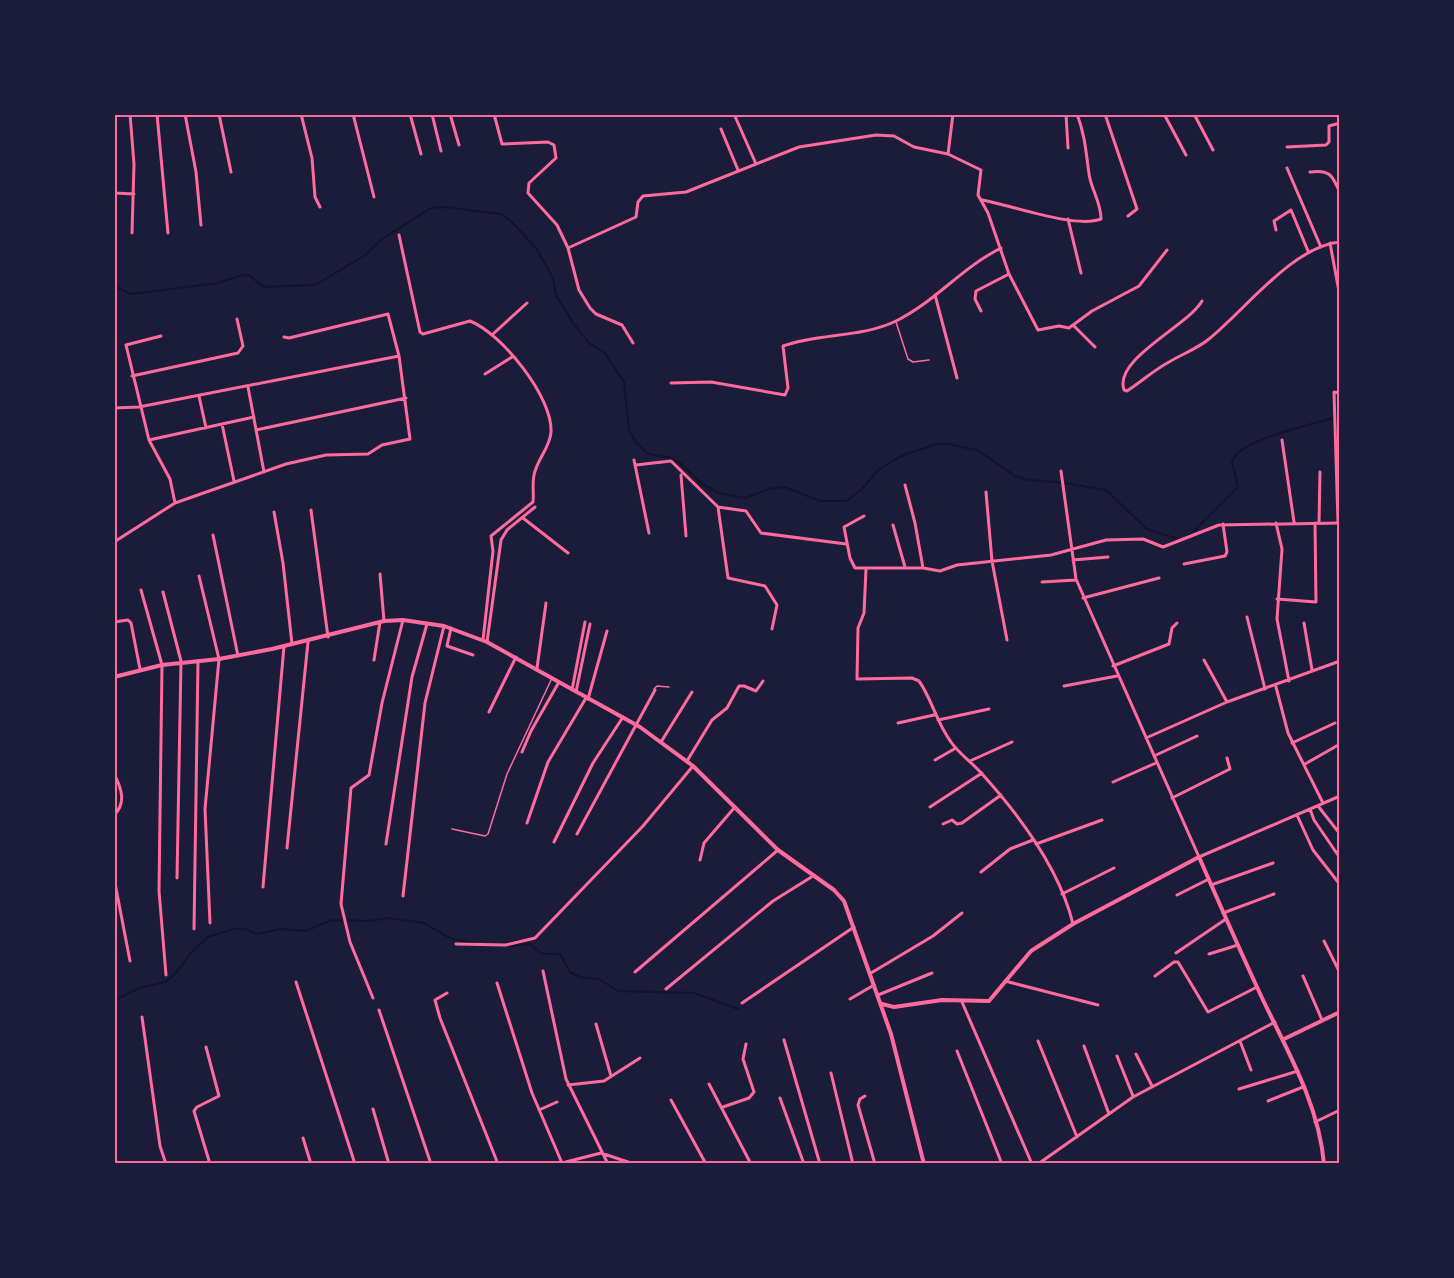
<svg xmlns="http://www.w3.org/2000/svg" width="1454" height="1278" font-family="Karla,sans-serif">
<rect width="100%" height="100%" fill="#1b1b3a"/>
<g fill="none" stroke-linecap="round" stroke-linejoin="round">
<path stroke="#12122b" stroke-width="2" d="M 114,286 L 131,294 L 218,283 L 242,275 L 250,276 L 264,287 L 315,285 L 364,256 L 382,239 L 431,208 L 445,207 L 500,214 L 510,220 L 536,248 L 553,278 L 556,295 L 573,323 L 589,343 L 605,353 L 624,382 L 629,430 L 635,441 L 648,454 L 668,457 L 679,462 L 702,484 L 719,493 L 745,498 L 769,489 L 785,487 L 820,501 L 846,501 L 861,490 L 878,470 L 901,456 L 937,444 L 948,444 L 977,450 L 1015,476 L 1027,480 L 1058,482 L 1106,490 L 1147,529 L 1181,540
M 1189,536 L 1238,487 L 1232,462 C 1238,439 1309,426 1332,418 L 1340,419
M 508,946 L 530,944 L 542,954 L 560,954 L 570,972 L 580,977 L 599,979 L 618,991 L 694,993 L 738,1009
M 114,1000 L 140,988 L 165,982 L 175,974 L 190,954 L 208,937 L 234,929 L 246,929 L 256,934 L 281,929 L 305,931 L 332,920 L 370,921 L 388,918 L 424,923 L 450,938 L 472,943"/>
<path stroke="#ff6b9d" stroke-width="1.5" d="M 896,322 L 908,359 L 913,362 L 929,360
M 654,689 L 657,686 L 669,687
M 452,829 L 485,836 L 488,834 L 507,774 L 552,678"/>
<path stroke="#ff6b9d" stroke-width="3" d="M 130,114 L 134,164 L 132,233
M 157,114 L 168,233
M 185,114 L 196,172 L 201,225
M 219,114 L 231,172
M 301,114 L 312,158 L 315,197 L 320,207
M 353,114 L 374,197
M 410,114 L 421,154
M 432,114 L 441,151
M 450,114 L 459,145
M 494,114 L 502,144 L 548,142 L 554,145 L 556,158 L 529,183 L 528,193 L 557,225 L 568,248 L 579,290 L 590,308 L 596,314 L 622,325 L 633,343
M 734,114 L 756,164
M 1052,114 L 1062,114
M 1066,114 L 1068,148
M 1105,114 L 1137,209 L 1128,216
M 1164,114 L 1186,155
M 1194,114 L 1213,150
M 721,129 L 738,170
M 1287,147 L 1326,145 L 1329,142 L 1329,126 L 1340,123
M 948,154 L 953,114
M 1287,168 L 1320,245
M 1310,172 C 1330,169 1333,176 1340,193
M 114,193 L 134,194
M 982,200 C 1011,205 1075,229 1101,219 C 1101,202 1091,189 1089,174 C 1086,152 1085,135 1077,114
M 1068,219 L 1081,273
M 1276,230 L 1274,221 L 1291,210 L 1308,251
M 399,235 L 420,332 L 423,334 L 470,321 C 501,333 553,397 551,432 C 550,448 537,459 534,475 C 532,484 534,493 533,502 L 491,536 L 493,551 L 483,640
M 1330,243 L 1340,297
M 568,248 L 636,217 L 638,202 L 643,196 L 686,192 L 799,147 L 876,135 L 894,136 L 914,147 L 948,154 L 981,170 L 978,195 L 988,213 L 1009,274 L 1038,330 L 1059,326 L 1069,328 L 1092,311 L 1139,286 L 1167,250
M 935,295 L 957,378
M 1202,301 C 1188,326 1113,359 1124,390 L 1127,391 C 1141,382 1154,370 1169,362 C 1182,354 1197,349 1209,339 C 1245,310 1293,246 1340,242
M 981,311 L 975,299 L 976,291 L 1009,274
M 1074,326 L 1095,347
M 493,334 L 527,303
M 485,374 L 512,357
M 132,376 L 238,353 L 243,346 L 237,319
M 671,383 L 711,382 L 785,395 L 788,388 L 783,346 C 819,333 861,338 896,321 C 935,302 961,268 1001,248
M 248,387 L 264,472
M 199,396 L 206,428
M 114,408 L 139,407 L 399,356
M 222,424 L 234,481
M 256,430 L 406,398
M 149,440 L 254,417
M 1282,440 L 1294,522
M 634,460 L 649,533
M 636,465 L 671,461 L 718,507 L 746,511 L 761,533 L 846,544
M 1061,471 L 1076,579 L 1199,857 L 1340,796
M 681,475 L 686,536
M 905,485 L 915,523 L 923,568
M 986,492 L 992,561 L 1007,640
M 175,503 L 286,464 L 326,455 L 368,454 L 382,445 L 410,439 L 399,356 L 388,314 L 289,338 L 284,337
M 718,507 L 728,578 L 765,586 L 777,605 L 772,629
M 311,510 L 328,637
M 274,512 L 283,563 L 292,644
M 864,516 L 844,527 L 850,558 L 855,568 L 923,568 L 940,571 L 957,565 L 1051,555 L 1106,540 L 1143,539 L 1163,547 L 1219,525 L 1340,523
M 523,518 L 568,553
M 1276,523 L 1282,549 L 1277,619 L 1289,681
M 1319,523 L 1320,472
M 1338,523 L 1334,392 L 1340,393
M 893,525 L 905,567
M 213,535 L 238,656
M 114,542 L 175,503 L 170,479 L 149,440 L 126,345 L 161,336
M 1073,560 L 1108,557
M 1184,564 L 1225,556 L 1227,552 L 1223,524
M 866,569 L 864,613 L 858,628 L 857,679 L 912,678 L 919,681 C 932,699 936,722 951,742 C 959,754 973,763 983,775 C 1019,815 1060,870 1073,924
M 380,574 L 384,621
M 199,576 L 219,659 L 205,809 L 210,923
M 1042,582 L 1076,580
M 141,590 L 162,665 L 159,891 L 166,975
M 163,592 L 181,661 L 177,878
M 1083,598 L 1159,578
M 1277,599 L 1316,602 L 1315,523
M 1247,617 L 1265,689
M 114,622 L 128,620 L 131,623 L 140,669
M 1304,623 L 1312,670
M 451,628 L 447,646 L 473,655
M 487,642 L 501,540 L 507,530 L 535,507
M 374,660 L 380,622
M 1204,660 L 1227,702
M 1113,666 L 1169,644 L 1172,628 L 1177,623
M 537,668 L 546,603
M 1064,686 L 1117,676
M 1276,687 L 1288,733 L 1323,803
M 572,690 L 585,622
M 576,692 L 590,624
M 588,699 L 607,631
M 489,712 L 516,657
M 938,720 L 989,709
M 898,723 L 934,715
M 1146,738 L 1227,702 L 1340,661
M 661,742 L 692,692
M 1292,743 L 1335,723
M 522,752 L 531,731 L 559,682
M 1154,756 L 1197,736
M 935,760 L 956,748
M 687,761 L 712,720 L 727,708 L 739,686 L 744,686 L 756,691 L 763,681
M 970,761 L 1012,742
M 114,763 L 114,766
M 1305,764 L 1340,744
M 114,774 C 121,787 127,803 114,815
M 1113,782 L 1156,763
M 1172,798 L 1230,769 L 1227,758
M 1318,806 L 1340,834
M 930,807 L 982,773
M 1310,809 L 1314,820 L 1340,858
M 1297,815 L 1313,850 L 1338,882
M 527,823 L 548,762 L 586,698
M 943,824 L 952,820 L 957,824 L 962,823 L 1001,795
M 577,834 L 655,690
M 554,842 L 593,763 L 623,717
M 386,844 L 412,677 L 427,624
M 1036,844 L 1102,820
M 287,848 L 308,642
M 700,860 L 704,843 L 735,807
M 981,872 L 1010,849 L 1033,840
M 114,878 L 130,961
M 1211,885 L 1273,863
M 263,887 L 284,646
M 1062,894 L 1114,868
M 1177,895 L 1209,879
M 403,896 L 425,703 L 444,626
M 1223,913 L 1274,894
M 194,929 L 198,661
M 1324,941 L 1340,973
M 456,944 L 506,945 L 535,938 L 643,826 L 693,766
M 1176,953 L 1226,919
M 1209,954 L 1238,945
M 543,971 L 566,1079 L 608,1164
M 635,972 L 778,850
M 871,973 L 933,936 L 962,913
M 1155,976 L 1174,962 L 1178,962 L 1208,1012 L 1257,987
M 1303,976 L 1322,1020
M 1005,981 L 1098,1005
M 296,982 L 355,1164
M 497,983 L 532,1093 L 562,1163
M 666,989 L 773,901 L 813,876
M 447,993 L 435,1000 L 440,1018 L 498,1164
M 878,995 L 932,973
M 373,998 L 350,942 L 341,904 L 351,788 L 369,775 L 382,703 L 403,620
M 850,999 L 874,985
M 962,1002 L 1032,1164
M 742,1003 L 854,927
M 379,1010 L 431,1164
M 142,1017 L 160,1146 L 166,1164
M 596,1024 L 611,1076
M 784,1040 L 820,1164
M 1038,1041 L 1077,1137
M 1240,1041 L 1251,1070
M 1084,1046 L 1109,1114
M 206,1047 L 219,1096 L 197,1107 L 194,1111 L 210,1164
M 957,1051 L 1002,1164
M 1136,1054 L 1152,1086
M 1117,1056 L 1133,1096
M 831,1073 L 853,1164
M 709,1084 L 751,1164
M 568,1085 L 604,1081 L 640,1058
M 1239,1089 L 1298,1071
M 865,1096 L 860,1099 L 858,1105 L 875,1164
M 780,1098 L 804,1164
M 671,1100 L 706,1164
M 1268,1101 L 1303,1087
M 723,1107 L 749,1098 L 754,1092 L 743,1059 L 746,1044
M 373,1109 L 389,1164
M 539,1110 L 557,1102
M 1315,1122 L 1340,1110
M 303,1138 L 311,1164
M 114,1156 L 117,1164
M 558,1164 L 601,1153 L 634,1164
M 1038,1164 L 1133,1097 L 1275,1022"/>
<path stroke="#ff6b9d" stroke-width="4" d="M 114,677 L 162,665 L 219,659 L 272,649 L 384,621 L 403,620 L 444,626 L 487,642 L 640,727 L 693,766 L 778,850 L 834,890 L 844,901 L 891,1034 L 924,1164
M 882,1004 L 894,1007 L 942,1000 L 989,1001 L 1031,951 L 1073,924 L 1199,857 C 1220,905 1241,953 1263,1000 C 1288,1052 1319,1105 1324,1164
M 1284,1039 L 1340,1012"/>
</g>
<rect width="1454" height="1278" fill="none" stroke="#1b1b3a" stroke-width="231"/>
<rect x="116" y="116" width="1222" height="1046" fill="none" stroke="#ff6b9d" stroke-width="2"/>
</svg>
